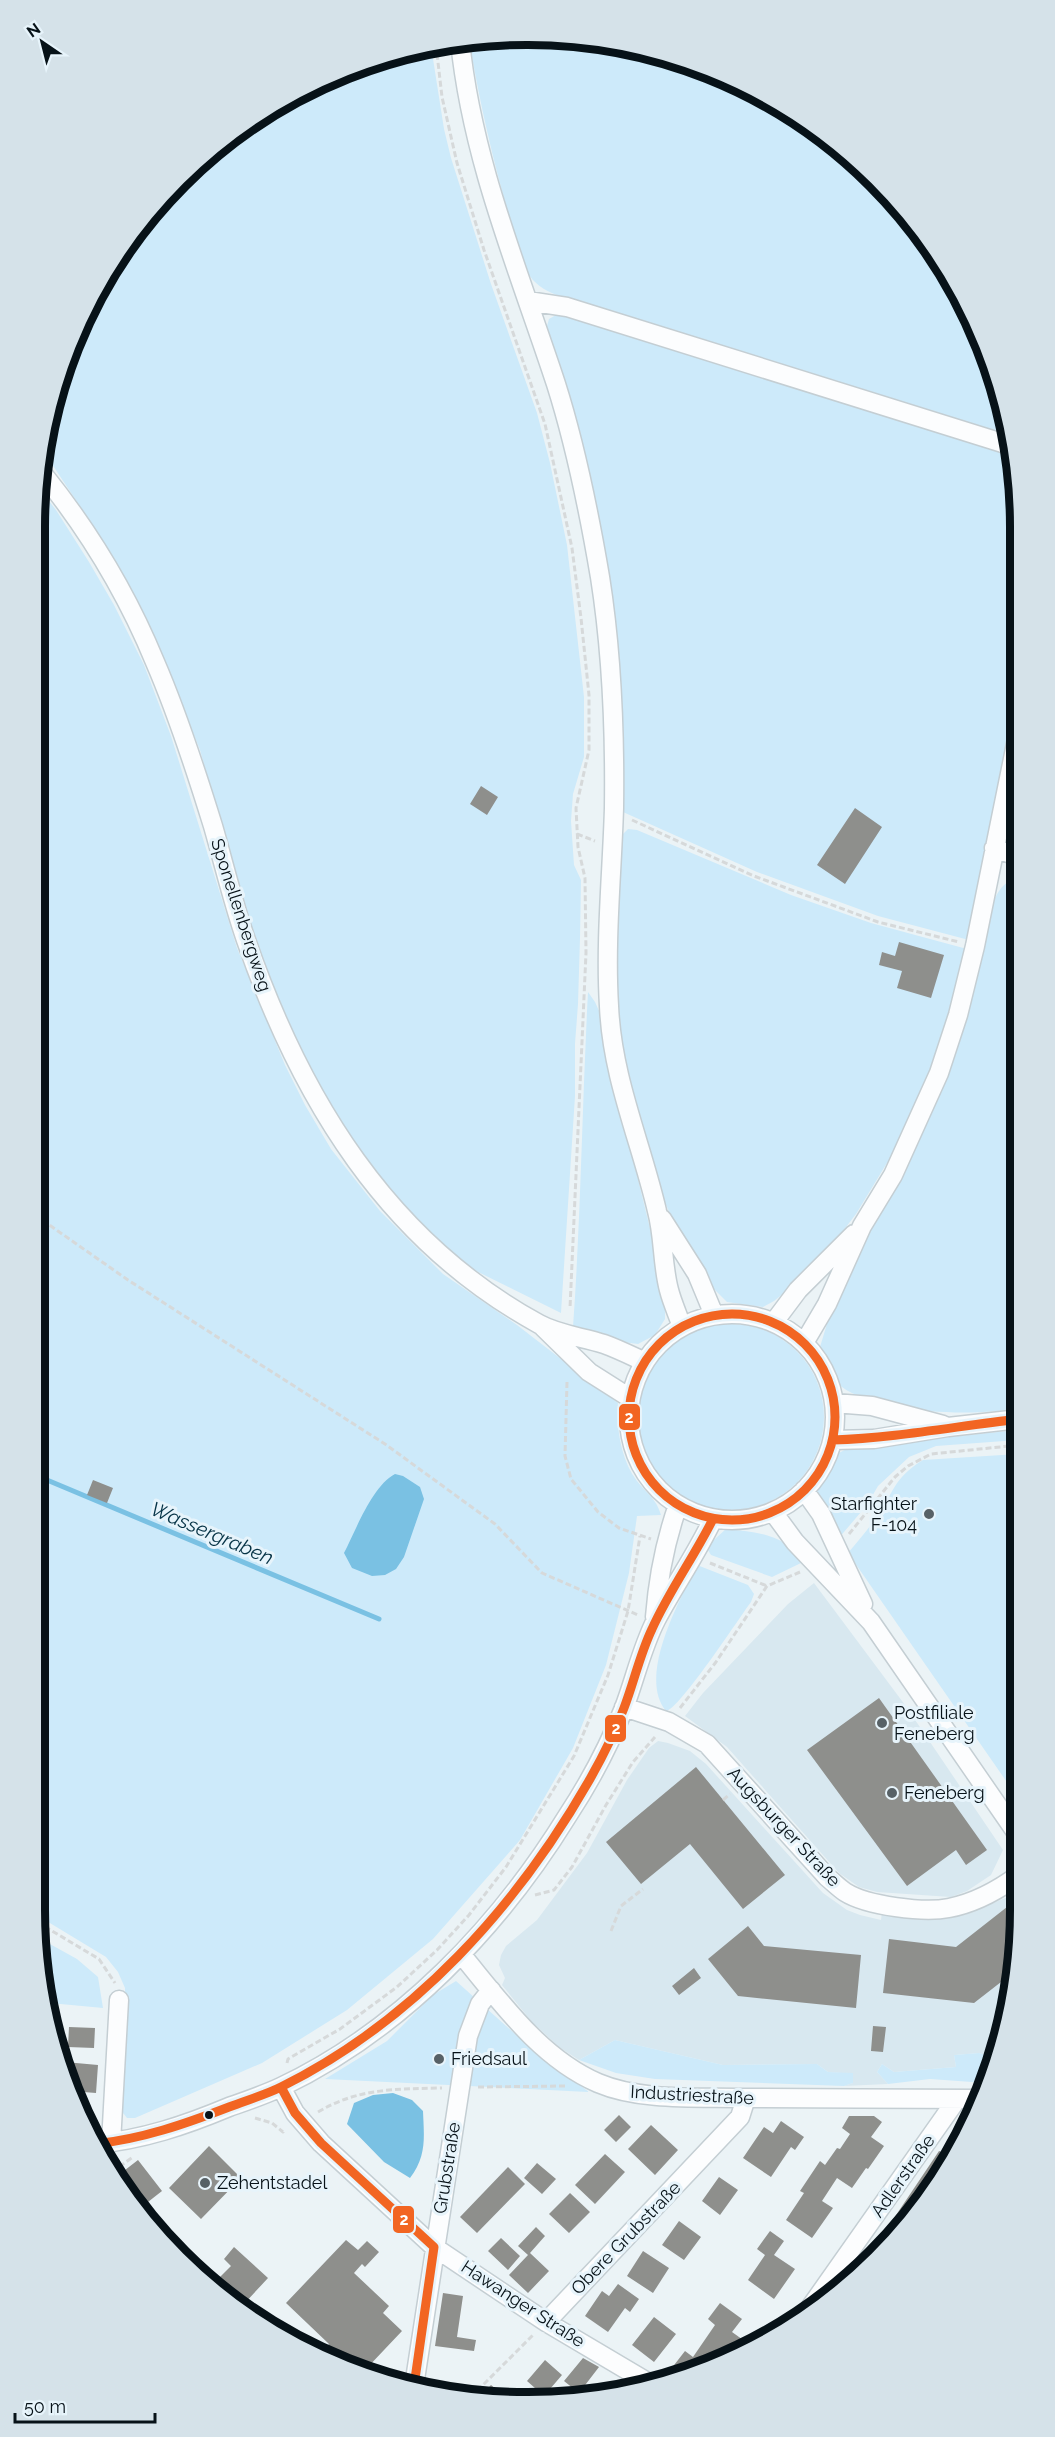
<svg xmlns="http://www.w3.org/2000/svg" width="1055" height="2437" font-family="Raleway,sans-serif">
<rect width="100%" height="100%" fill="#ebf3f6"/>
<path fill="#d8e8f0" d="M 814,1583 L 905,1705 L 1003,1850 L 991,1875 L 967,1891 L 951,1897 L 877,1892 L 859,1887 L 839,1873 L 727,1747 L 685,1716 L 703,1693 L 788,1604 Z
M 658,1741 L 668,1743 L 690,1751 L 706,1764 L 823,1893 L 847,1910 L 860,1915 L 881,1920 L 882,1912 L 964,1915 L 1020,1892 L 1020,1910 L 996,2058 L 979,2053 L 954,2055 L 956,2067 L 894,2072 L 882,2064 L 877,2072 L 888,2084 L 844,2086 L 853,2083 L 853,2074 L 828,2072 L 817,2064 L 723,2065 L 615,2040 L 579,2060 L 559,2047 L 532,2022 L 502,1985 L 505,1978 L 499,1965 L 501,1955 L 506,1946 L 537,1920 L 587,1853 L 627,1780 L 649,1748 Z"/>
<path fill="#cdeafa" d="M 496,36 L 592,39 L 686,61 L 802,118 L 918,227 L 983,339 L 1009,437 L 572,300 C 559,296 545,292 535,282 C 523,271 519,247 514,232 C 495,170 481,109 470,45 L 470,40 Z
M 431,46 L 444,129 L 451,158 L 491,284 L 537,413 L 550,463 L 567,545 L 584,697 L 584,757 L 573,794 L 571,821 L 574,865 L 581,880 L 580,938 L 578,1004 L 575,1044 L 575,1096 L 561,1313 L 470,1268 L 426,1228 L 387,1188 L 349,1135 L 321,1089 L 296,1038 L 252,936 L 200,750 L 147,619 L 114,558 L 46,455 L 61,369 L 101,281 L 157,202 L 228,136 L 310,85 L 400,51 Z
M 556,315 L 566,316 L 832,396 L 1014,455 L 1016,463 L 1017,708 L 990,822 L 969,940 L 878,916 L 757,872 L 623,812 L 623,736 L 616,641 L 593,493 L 580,431 L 547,326 L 549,319 Z
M 41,491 L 56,510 L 89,562 L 114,605 L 144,665 L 171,736 L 237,948 L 285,1065 L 305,1105 L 331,1149 L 380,1211 L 443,1274 L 517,1325 L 618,1403 C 616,1428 621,1460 637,1481 C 647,1494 656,1498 661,1515 L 637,1516 L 629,1573 L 606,1665 L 573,1748 L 520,1840 L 433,1939 L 347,2010 L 262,2063 L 135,2118 L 127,2118 L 123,2113 L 121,2103 L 125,2016 L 125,1988 L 118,1972 L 106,1957 L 35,1914 L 35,527 Z
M 628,829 L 637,830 L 791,895 L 871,923 L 967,949 L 938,1052 L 896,1148 L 856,1214 L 833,1244 L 789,1289 L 774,1301 L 763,1307 L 727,1302 L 704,1279 L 685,1246 L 655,1181 L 623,1071 L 617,1022 L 614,961 L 620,841 L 622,835 Z
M 1017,879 L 1019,1407 C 978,1418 876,1413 842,1387 C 840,1386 824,1354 820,1347 L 830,1314 L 983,942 C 988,922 992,882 1017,879 Z
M 588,992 L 595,1002 L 605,1024 L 626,1130 L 665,1290 L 665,1319 L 655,1335 L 638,1344 L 615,1341 L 573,1327 C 581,1216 582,1104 588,992 Z
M638 1417a93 93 0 1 1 186 0a93 93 0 1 1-186 0Z
M 1019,1430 L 1019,1440 L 936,1446 L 909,1457 L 878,1486 L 867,1505 L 838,1539 L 814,1489 L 839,1453 L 850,1447 Z
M 1019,1454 L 1020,1801 L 848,1553 C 857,1542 867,1531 875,1519 C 894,1493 893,1478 923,1460 Z
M 726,1529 C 754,1532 788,1533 801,1563 L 772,1577 L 711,1555 L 706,1547 Z
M 697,1565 L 748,1585 L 754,1594 L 751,1602 C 739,1618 679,1710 666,1711 C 637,1676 680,1600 697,1565 Z
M 39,1938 L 77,1959 L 98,1977 L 103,2008 L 50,2003 Z
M 456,1981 L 533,2050 L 589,2092 L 325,2079 L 387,2041 L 433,1995 Z
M 615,2040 L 723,2065 L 817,2064 L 828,2072 L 853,2073 L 853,2083 L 844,2086 L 655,2079 L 616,2073 L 579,2060 Z
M 979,2053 L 996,2058 L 994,2068 L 986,2083 L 930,2079 L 888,2084 L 877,2072 L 882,2064 L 894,2072 L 956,2067 L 954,2055 Z"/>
<path fill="#7ac1e3" d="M 395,1474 L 403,1476 L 420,1487 L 424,1499 L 404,1557 L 396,1569 L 385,1575 L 372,1576 L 352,1568 L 344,1553 C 356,1530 372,1486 395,1474 Z
M 393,2093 L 412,2100 L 423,2111 C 424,2137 427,2156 410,2178 L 384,2162 L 347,2124 L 354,2103 L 373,2095 Z"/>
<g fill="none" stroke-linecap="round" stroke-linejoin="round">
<path stroke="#7ac1e3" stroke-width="5" d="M 35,1475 L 379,1619"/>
</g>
<path fill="#8e8f8c" d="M 481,786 L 498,797 L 487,815 L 470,804 Z
M 855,808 L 882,827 L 845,884 L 817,865 Z
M 899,942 L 944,955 L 931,998 L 897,988 L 902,971 L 879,965 L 882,952 L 895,956 Z
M 93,1480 L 113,1488 L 107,1503 L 87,1495 Z
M 879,1698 L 987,1850 L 966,1865 L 956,1850 L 907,1886 L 807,1750 Z
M 696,1767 L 785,1875 L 743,1909 L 690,1844 L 641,1884 L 606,1842 Z
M 1007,1907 L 1019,1921 L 1010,1975 L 974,2003 L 883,1993 L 889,1939 L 956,1947 Z
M 748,1926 L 764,1946 L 861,1955 L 856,2008 L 738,1996 L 708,1959 Z
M 694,1968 L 701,1978 L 679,1995 L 672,1986 Z
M 873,2026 L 886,2027 L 883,2052 L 871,2051 Z
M 69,2027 L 95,2028 L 94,2048 L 68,2047 Z
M 65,2062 L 98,2065 L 96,2093 L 71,2091 L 64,2076 Z
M 619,2115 L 631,2127 L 616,2142 L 604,2130 Z
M 849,2116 L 874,2116 L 882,2122 L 871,2137 L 884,2146 L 868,2169 L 866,2168 L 852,2188 L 837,2178 L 822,2201 L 833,2208 L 812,2238 L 786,2220 L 804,2193 L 800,2191 L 820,2161 L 825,2165 L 837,2148 L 840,2149 L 850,2134 L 842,2128 Z
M 781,2121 L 804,2137 L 795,2150 L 791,2147 L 771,2177 L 743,2158 L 764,2127 L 773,2133 Z
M 651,2125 L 678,2150 L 655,2175 L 628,2149 Z
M 949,2141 L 954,2144 L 918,2210 L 899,2230 L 890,2224 L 939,2151 L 942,2152 Z
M 209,2146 L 241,2178 L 201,2219 L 169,2188 Z
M 605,2154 L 625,2172 L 595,2204 L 575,2185 Z
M 138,2160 L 162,2191 L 139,2209 L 116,2177 Z
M 537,2163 L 556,2179 L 542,2194 L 524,2178 Z
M 508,2167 L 525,2184 L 477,2233 L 460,2217 Z
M 719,2177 L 738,2190 L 720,2215 L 702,2201 Z
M 570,2193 L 590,2212 L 569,2233 L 549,2214 Z
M 679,2221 L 701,2237 L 684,2260 L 662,2245 Z
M 536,2227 L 545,2236 L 530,2253 L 549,2271 L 528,2293 L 509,2275 L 528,2255 L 518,2246 Z
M 770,2231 L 784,2241 L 774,2255 L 795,2269 L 774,2299 L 748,2280 L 765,2255 L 757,2249 Z
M 501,2238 L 520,2256 L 508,2270 L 488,2251 Z
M 346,2240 L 358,2250 L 367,2241 L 379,2252 L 365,2267 L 362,2264 L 354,2273 L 389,2306 L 383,2313 L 402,2331 L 366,2369 L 322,2352 L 329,2344 L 286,2303 Z
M 234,2247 L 268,2278 L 243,2305 L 215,2282 L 231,2266 L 224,2259 Z
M 643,2251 L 669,2268 L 653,2293 L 627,2276 Z
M 618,2284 L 639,2299 L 630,2312 L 625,2308 L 608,2332 L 585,2316 L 602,2291 L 609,2296 Z
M 443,2293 L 463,2296 L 457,2337 L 476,2340 L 474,2351 L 435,2346 Z
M 720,2303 L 742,2319 L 732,2332 L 746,2342 L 741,2349 L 677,2373 L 671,2369 L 685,2351 L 693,2357 L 715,2325 L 708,2319 Z
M 654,2317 L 676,2334 L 654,2362 L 632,2345 Z
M 583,2358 L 599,2367 L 579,2393 L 564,2381 Z
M 545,2360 L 562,2375 L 544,2396 L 527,2381 Z
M 491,2385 L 505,2396 L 503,2398 L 505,2400 L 478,2398 Z"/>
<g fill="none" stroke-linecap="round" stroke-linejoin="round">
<defs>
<path id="minor" d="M 460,41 C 472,161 519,271 556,384 C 576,447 589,512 600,577 C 612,653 615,731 614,808 C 612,874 605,940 609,1006 C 612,1078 641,1142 657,1211 C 664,1237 662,1264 669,1290 C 672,1302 678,1315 682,1327
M 528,301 L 567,307 L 1012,446
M 43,474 C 89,531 127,594 155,662 C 178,715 196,771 213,826 C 224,864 233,903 246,940 C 301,1099 387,1241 539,1324 C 559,1335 583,1337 604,1344 C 618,1349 632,1356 645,1362
M 994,848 L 1017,856
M 662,1219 L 697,1274 L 714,1315
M629 1417a103 103 0 1 1 206 0a103 103 0 1 1-206 0Z
M 774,1322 L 798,1290 L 854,1234
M 543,1327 L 589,1372 L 630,1398
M 804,1343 L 827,1304 L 862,1226 L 893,1175 L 939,1073 L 958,1015 L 975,946 L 1017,739
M 834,1403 L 872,1406 L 943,1425
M 833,1440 L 874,1439 L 948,1427 L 1019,1419
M 804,1490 L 821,1514 L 863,1604
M 773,1512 L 795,1542 L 871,1622 L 1020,1838
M 655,1617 C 658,1578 665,1542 678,1505
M 624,1707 L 669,1722 L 707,1744 L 827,1877 C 833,1882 839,1888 845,1892 C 867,1906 924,1913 949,1908 C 975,1903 1000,1889 1020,1874
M 461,1954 C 500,2001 540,2058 598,2083 C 640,2101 697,2097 742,2098 C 821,2099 899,2098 978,2099
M 281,2087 L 295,2113 L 321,2143 L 434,2247 L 546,2322 L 649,2383
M 111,2143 L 119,2000
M 95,2144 C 142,2140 186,2125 229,2107 C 246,2101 264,2095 281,2087 C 401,2030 499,1927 568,1815 C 589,1783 610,1743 624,1708 C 635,1679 642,1647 656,1620 C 674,1586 696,1555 713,1519
M 807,2312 L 957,2099
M 546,2322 L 740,2117 L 746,2098
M 414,2386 L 468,2036 L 480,2004 L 491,1990"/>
</defs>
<use href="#minor" stroke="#c4ced3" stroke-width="21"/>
<path stroke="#d6d9da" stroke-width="3" stroke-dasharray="6 3" stroke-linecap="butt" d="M 436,45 L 442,97 L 457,163 L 484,250 L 545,424 L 572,548 L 581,618 L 589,695 L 589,750 L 576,808 L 578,847 L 585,878 L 586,953 L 570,1308
M 632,820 L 754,876 L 878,922 L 959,942
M 577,834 L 595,841
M 35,1215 L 128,1280 L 385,1444 L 495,1524 L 542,1573 L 638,1615
M 567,1382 L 565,1456 L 571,1479 L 598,1512 L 619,1528 L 651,1539
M 849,1534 L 895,1477 L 908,1466 L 931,1454 L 1019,1445
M 710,1563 L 767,1586
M 680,1708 L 716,1662 L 767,1586 L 800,1572
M 723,1800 L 730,1794
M 535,1895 L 554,1890 L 572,1867 L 606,1805 L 633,1762 L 655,1737
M 37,1922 L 99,1959 L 115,1983
M 611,1931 L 621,1906 L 643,1889
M 287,2063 L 288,2059 L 340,2029 L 397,1987 L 437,1950 L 469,1915 L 506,1867 L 574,1756 L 608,1675 L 628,1611 L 640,1536
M 478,2087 L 565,2086
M 318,2112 C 358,2088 396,2089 442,2088
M 255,2118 L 272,2123 L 283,2132 L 286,2130
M 112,2172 L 133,2157
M 471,2397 L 533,2335"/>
<use href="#minor" stroke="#fcfdfe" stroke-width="18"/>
<defs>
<path id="bus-1" d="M629 1417a103 103 0 1 1 206 0a103 103 0 1 1-206 0Z
M 833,1440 C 895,1438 957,1426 1019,1419
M 281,2087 L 295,2113 L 321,2143 L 434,2247 L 414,2386
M 95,2144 C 142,2139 185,2124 229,2107 C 247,2100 265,2095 281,2087 C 414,2021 517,1907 590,1779 C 603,1756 615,1732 624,1708 C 634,1682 640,1654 652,1629 C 669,1591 694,1557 713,1519"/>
</defs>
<use href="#bus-1" stroke="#e7f4fb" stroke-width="14"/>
<use href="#bus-1" stroke="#f26522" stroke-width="9"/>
</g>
<g fill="#576166" stroke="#e7f4fb" stroke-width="2">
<circle cx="929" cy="1514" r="6"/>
<circle cx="882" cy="1723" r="6"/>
<circle cx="892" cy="1793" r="6"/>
<circle cx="439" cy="2059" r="6"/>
<circle cx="205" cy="2183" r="6"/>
</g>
<circle fill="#071218" stroke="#e7f4fb" stroke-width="2" cx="209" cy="2115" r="5"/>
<g text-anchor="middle" stroke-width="6" stroke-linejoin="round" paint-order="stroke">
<g font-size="18" fill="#071218" stroke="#e7f4fb">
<text transform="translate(241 915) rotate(72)" y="6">Sponellenbergweg</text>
<text transform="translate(784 1827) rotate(47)" y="6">Augsburger Straße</text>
<text transform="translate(692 2095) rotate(3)" y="6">Industriestraße</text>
<text transform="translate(447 2168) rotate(-81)" y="6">Grubstraße</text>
<text transform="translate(903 2176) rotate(-55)" y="6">Adlerstraße</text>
<text transform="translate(626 2238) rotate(-46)" y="6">Obere Grubstraße</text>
<text transform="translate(523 2304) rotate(33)" y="6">Hawanger Straße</text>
</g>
<g font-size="18" fill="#071218" stroke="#e7f4fb" text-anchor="start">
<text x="917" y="1510" text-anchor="end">Starfighter<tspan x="917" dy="21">F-104</tspan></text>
<text x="894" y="1719">Postfiliale<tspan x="894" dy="21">Feneberg</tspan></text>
<text x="904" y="1799">Feneberg</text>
<text x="451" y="2065">Friedsaul</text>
<text x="217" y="2189">Zehentstadel</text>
</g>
<g font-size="20" font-style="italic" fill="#063346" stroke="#e7f4fb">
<text transform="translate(212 1533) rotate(23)" y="7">Wassergraben</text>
</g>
</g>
<path d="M0 0H1055V2437H0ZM527 45H528A482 482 0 0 1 1010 527V1910A482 482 0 0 1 528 2392H527A482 482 0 0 1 45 1910V527A482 482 0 0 1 527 45Z" fill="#d5e2e9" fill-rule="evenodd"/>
<path fill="none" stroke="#071218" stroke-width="8" d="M527 45H528A482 482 0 0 1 1010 527V1910A482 482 0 0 1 528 2392H527A482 482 0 0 1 45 1910V527A482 482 0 0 1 527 45Z"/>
<g stroke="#e7f4fb" stroke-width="2">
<rect x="618" y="1403" width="23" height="28" rx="6" fill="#f26522"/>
<rect x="604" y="1714" width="23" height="29" rx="6" fill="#f26522"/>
<rect x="392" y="2205" width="23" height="29" rx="6" fill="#f26522"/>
</g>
<g font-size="16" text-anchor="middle" font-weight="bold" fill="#fff">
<text x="629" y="1423">2</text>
<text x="616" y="1734">2</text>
<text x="404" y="2225">2</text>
</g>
<g transform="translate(42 42) rotate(325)" stroke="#e7f4fb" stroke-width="4.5" paint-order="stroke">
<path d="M0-4.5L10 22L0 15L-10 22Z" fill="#071218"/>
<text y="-9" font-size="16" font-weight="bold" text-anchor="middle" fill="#071218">N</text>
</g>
<path d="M15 2413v9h140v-9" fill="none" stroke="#071218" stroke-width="3"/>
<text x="24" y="2413" font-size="18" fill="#071218" stroke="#e7f4fb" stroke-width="4.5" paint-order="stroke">50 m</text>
</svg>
